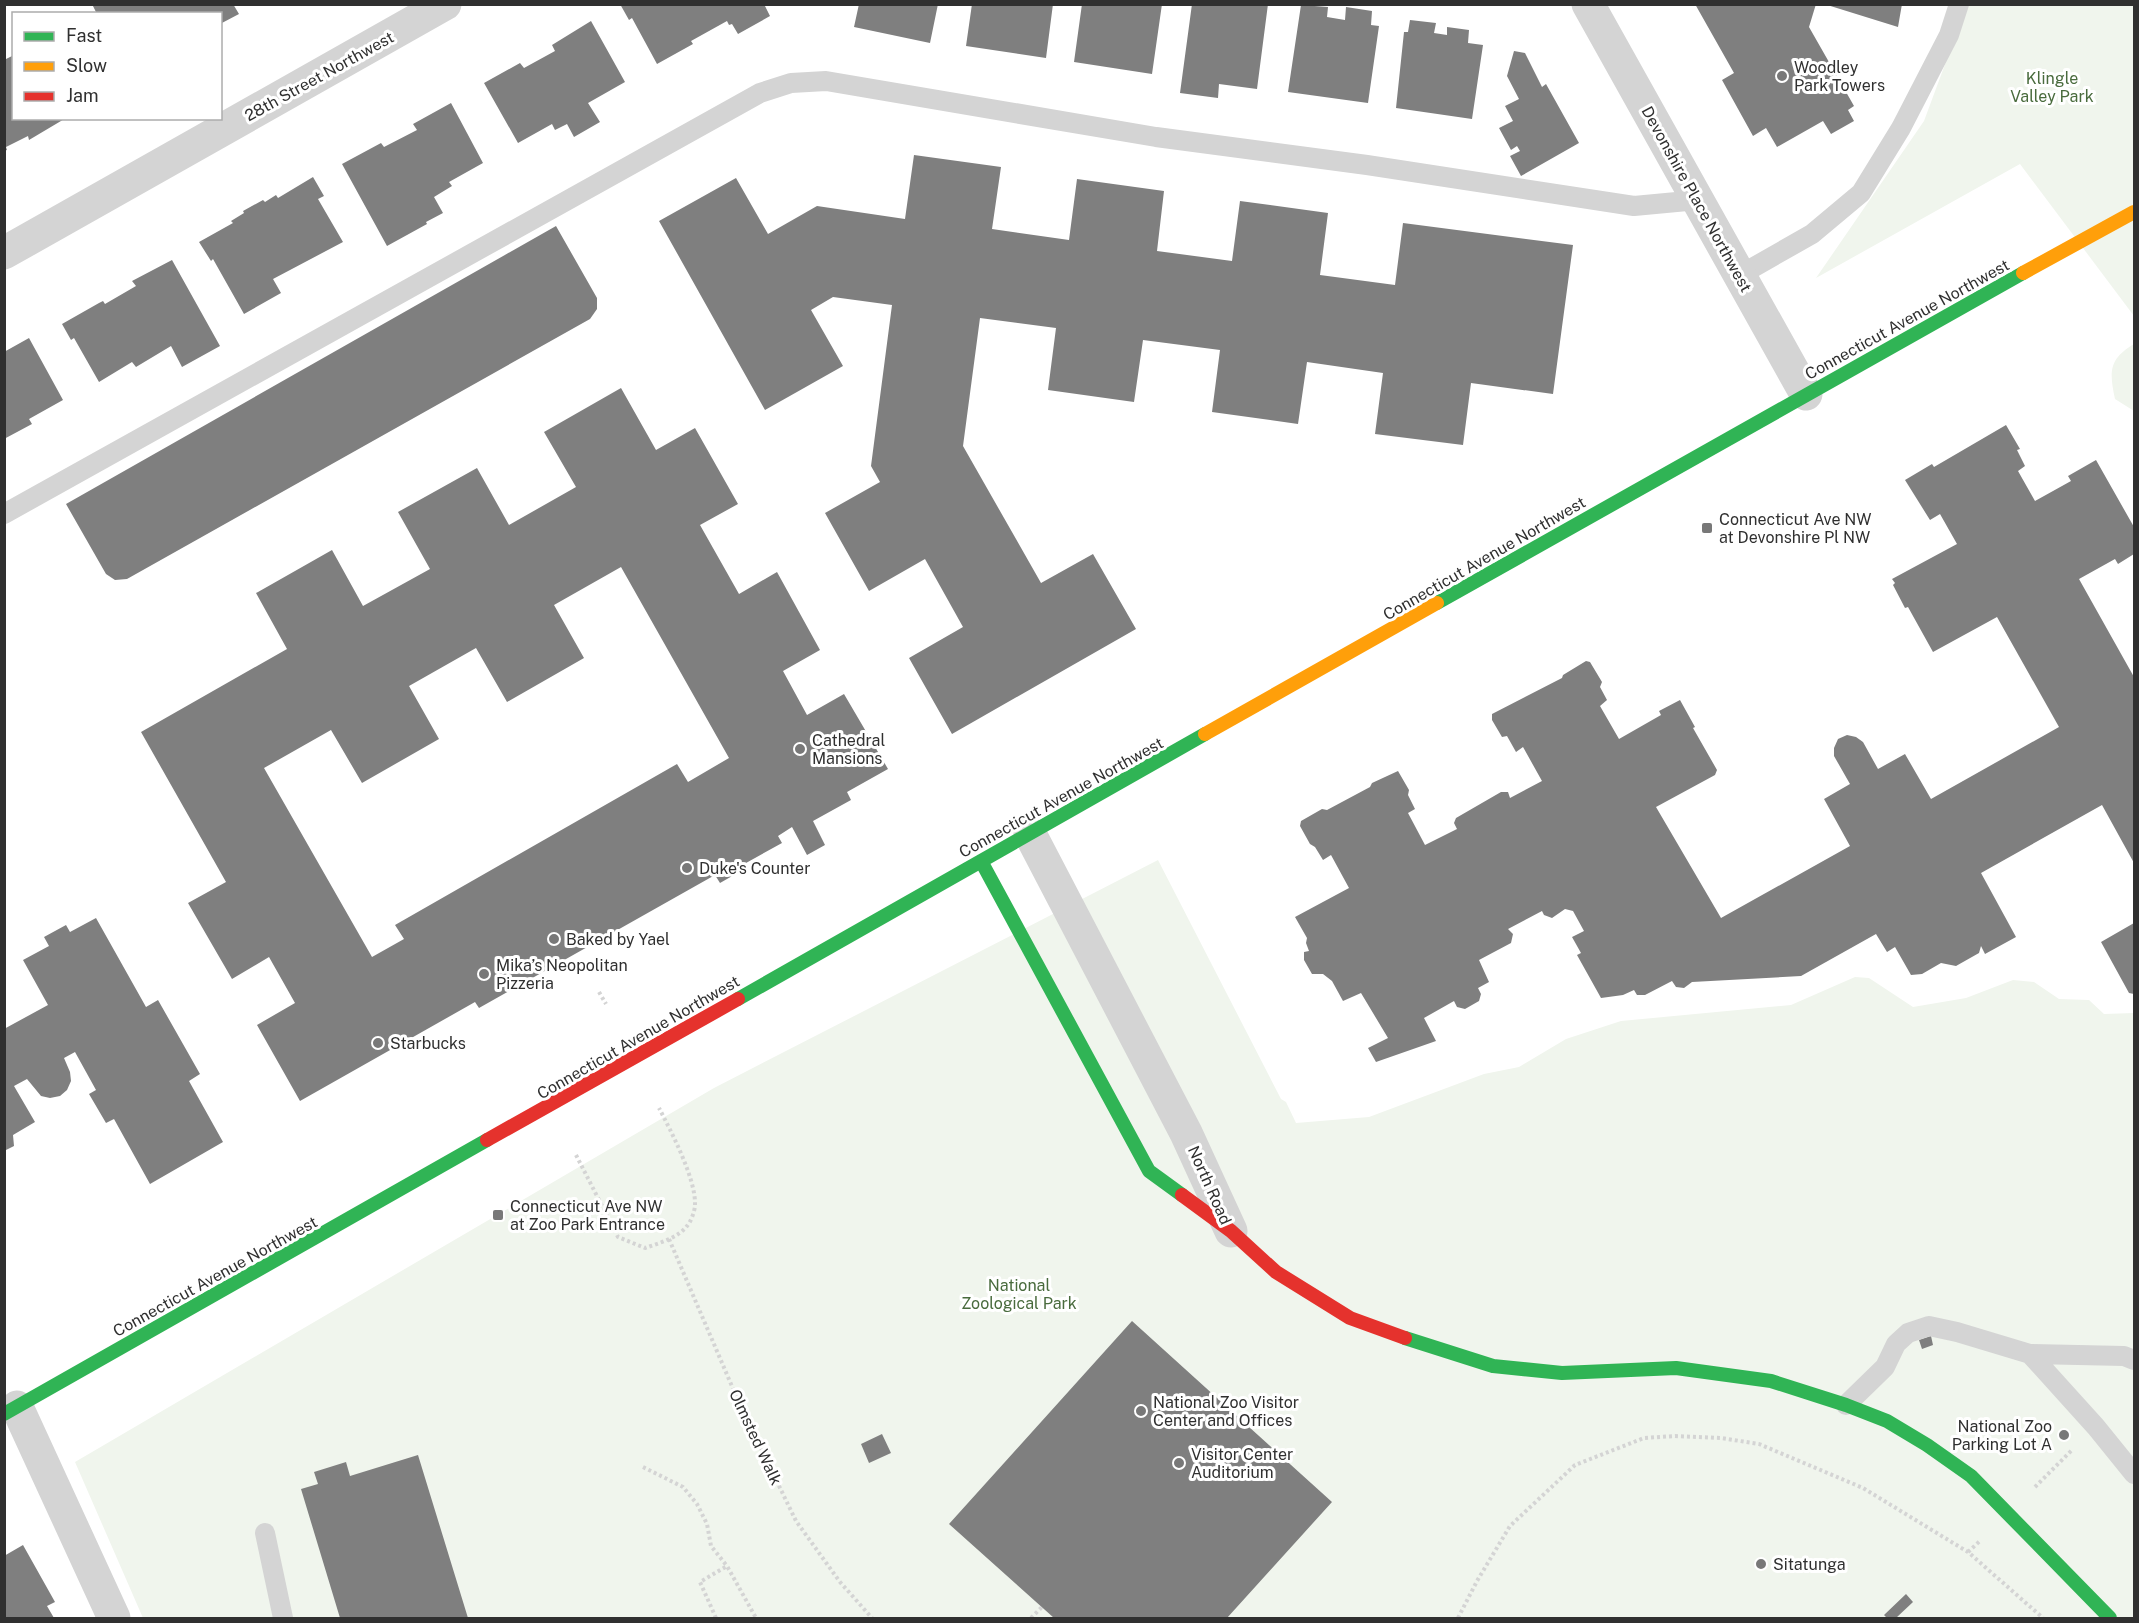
<svg xmlns="http://www.w3.org/2000/svg" width="2139" height="1623" font-family="'Public Sans',sans-serif">
<rect width="100%" height="100%" fill="#fff"/>
<path fill="#f0f5ed" d="M 1967,5 L 2134,5 L 2134,316 L 2020,164 L 1816,278 L 1924,121 Z
M 2134,344 L 2134,411 L 2115,399 C 2109,371 2109,359 2134,344 Z
M 1158,860 L 1281,1099 L 1286,1102 L 1296,1123 L 1369,1117 L 1484,1074 L 1519,1067 L 1566,1039 L 1621,1021 L 1791,1005 L 1855,977 L 1869,978 L 1913,1007 L 1966,998 L 2013,980 L 2034,982 L 2059,999 L 2089,1000 L 2104,1014 L 2134,1013 L 2134,1618 L 143,1618 L 75,1462 L 714,1088 Z"/>
<path fill="#7f7f7f" fill-rule="evenodd" d="M 92,4 L 233,4 L 239,14 L 220,24 L 220,14 L 97,14 Z
M 620,4 L 764,4 L 770,16 L 738,34 L 732,24 L 729,25 L 727,21 L 691,41 L 693,44 L 657,64 L 632,18 L 629,20 Z
M 859,4 L 938,4 L 930,43 L 854,27 Z
M 972,4 L 1053,4 L 1046,58 L 966,46 Z
M 1082,4 L 1162,4 L 1152,74 L 1074,62 Z
M 1192,4 L 1268,4 L 1257,89 L 1219,84 L 1218,98 L 1180,93 Z
M 1695,4 L 1816,4 L 1809,27 L 1854,106 L 1848,110 L 1854,121 L 1831,134 L 1823,121 L 1777,147 L 1766,128 L 1753,136 L 1722,80 L 1734,73 Z
M 1824,4 L 1902,4 L 1898,27 Z
M 1301,5 L 1328,7 L 1327,17 L 1345,20 L 1346,7 L 1372,11 L 1371,25 L 1379,26 L 1368,103 L 1288,92 Z
M 1410,20 L 1436,23 L 1434,33 L 1447,35 L 1447,27 L 1469,30 L 1468,43 L 1483,45 L 1472,119 L 1396,108 L 1404,32 L 1408,32 Z
M 591,21 L 625,82 L 588,103 L 600,122 L 574,137 L 567,124 L 555,130 L 552,124 L 518,143 L 484,83 L 520,63 L 524,68 L 555,51 L 552,45 Z
M 1514,51 L 1525,53 L 1542,87 L 1546,84 L 1579,143 L 1521,176 L 1510,156 L 1520,151 L 1517,146 L 1511,150 L 1499,128 L 1513,121 L 1505,106 L 1519,99 L 1507,76 Z
M 14,55 L 14,118 L 66,118 L 29,140 L 28,136 L 6,147 L 7,150 L 4,151 L 4,60 Z
M 451,103 L 483,163 L 449,182 L 452,186 L 434,197 L 443,213 L 426,222 L 427,224 L 387,246 L 342,164 L 381,143 L 384,147 L 417,130 L 413,124 Z
M 914,155 L 1001,167 L 992,229 L 1069,240 L 1077,179 L 1164,191 L 1157,251 L 1232,261 L 1240,201 L 1328,213 L 1320,275 L 1395,285 L 1403,223 L 1573,245 L 1553,394 L 1471,383 L 1463,445 L 1375,434 L 1383,373 L 1307,362 L 1298,424 L 1212,412 L 1220,350 L 1143,340 L 1134,402 L 1048,390 L 1056,328 L 980,318 L 963,446 L 1041,583 L 1093,554 L 1136,629 L 952,734 L 909,658 L 963,627 L 925,559 L 869,591 L 825,513 L 880,482 L 871,466 L 892,305 L 833,297 L 811,310 L 843,366 L 765,410 L 659,221 L 736,178 L 768,234 L 817,206 L 905,219 Z
M 313,177 L 324,196 L 318,199 L 343,242 L 273,279 L 281,293 L 244,314 L 213,259 L 211,261 L 199,242 L 233,223 L 231,221 L 244,213 L 243,211 L 263,200 L 265,202 L 276,195 L 278,198 Z
M 556,226 L 597,298 L 597,309 L 590,319 L 127,579 L 115,580 L 106,574 L 66,504 Z
M 172,260 L 220,346 L 182,367 L 171,346 L 136,367 L 132,362 L 99,382 L 74,338 L 71,340 L 62,324 L 99,303 L 103,301 L 105,304 L 136,286 L 132,281 Z
M 29,338 L 63,400 L 29,419 L 32,424 L 4,439 L 4,352 Z
M 621,388 L 656,450 L 695,428 L 738,504 L 700,525 L 739,594 L 777,572 L 820,650 L 783,671 L 807,715 L 844,694 L 888,769 L 847,792 L 851,800 L 813,821 L 825,845 L 807,855 L 792,827 L 778,836 L 782,843 L 746,863 L 748,867 L 720,883 L 715,875 L 479,1008 L 475,1002 L 300,1101 L 257,1025 L 295,1003 L 269,957 L 232,979 L 188,903 L 226,882 L 141,732 L 287,649 L 256,593 L 258,592 L 332,550 L 363,606 L 430,569 L 398,512 L 477,468 L 509,525 L 576,487 L 544,432 ZM 621,567 L 729,758 L 688,782 L 677,764 L 395,925 L 404,939 L 372,957 L 264,768 L 331,730 L 362,783 L 439,739 L 409,686 L 476,648 L 507,702 L 584,658 L 554,605 Z
M 2006,425 L 2020,449 L 2017,450 L 2025,466 L 2018,471 L 2035,501 L 2071,481 L 2068,476 L 2096,460 L 2134,527 L 2134,554 L 2118,564 L 2115,559 L 2079,579 L 2134,677 L 2134,863 L 2102,805 L 1981,873 L 2016,937 L 1985,954 L 1981,946 L 1979,953 L 1956,966 L 1941,963 L 1922,974 L 1911,975 L 1895,947 L 1887,952 L 1876,934 L 1801,976 L 1692,982 L 1684,988 L 1676,987 L 1672,981 L 1645,995 L 1637,995 L 1634,990 L 1623,995 L 1601,998 L 1577,955 L 1581,953 L 1572,937 L 1584,931 L 1573,911 L 1565,909 L 1552,918 L 1544,915 L 1542,911 L 1508,929 L 1513,934 L 1511,943 L 1479,960 L 1489,982 L 1478,988 L 1481,994 L 1479,1001 L 1465,1009 L 1457,1007 L 1454,1001 L 1424,1018 L 1436,1041 L 1376,1062 L 1368,1048 L 1388,1038 L 1361,993 L 1343,1001 L 1332,981 L 1323,974 L 1312,974 L 1304,960 L 1304,952 L 1309,951 L 1306,943 L 1307,938 L 1295,917 L 1349,888 L 1331,855 L 1323,860 L 1315,847 L 1310,844 L 1300,826 L 1301,821 L 1322,809 L 1327,810 L 1370,787 L 1372,783 L 1398,771 L 1409,790 L 1408,795 L 1415,809 L 1408,813 L 1425,845 L 1457,829 L 1454,823 L 1456,818 L 1501,792 L 1508,792 L 1510,798 L 1542,781 L 1523,747 L 1516,752 L 1507,736 L 1502,737 L 1492,720 L 1492,714 L 1562,678 L 1563,675 L 1586,661 L 1590,662 L 1602,682 L 1600,687 L 1607,700 L 1600,706 L 1619,739 L 1661,715 L 1659,711 L 1680,700 L 1695,727 L 1693,728 L 1717,770 L 1715,775 L 1656,807 L 1721,918 L 1850,846 L 1824,799 L 1850,784 L 1834,756 L 1834,748 L 1838,739 L 1847,735 L 1856,737 L 1863,742 L 1878,769 L 1905,754 L 1931,799 L 2059,727 L 1997,617 L 1933,652 L 1908,607 L 1905,608 L 1893,585 L 1895,583 L 1892,579 L 1957,544 L 1940,514 L 1930,520 L 1905,480 L 1932,464 L 1934,467 Z
M 96,918 L 146,1007 L 158,1000 L 200,1074 L 189,1081 L 223,1142 L 150,1184 L 114,1119 L 106,1123 L 89,1094 L 96,1090 L 75,1052 L 64,1058 L 70,1072 L 71,1081 L 67,1090 L 60,1096 L 50,1098 L 41,1096 L 27,1079 L 14,1086 L 35,1122 L 13,1135 L 14,1146 L 4,1151 L 4,1029 L 48,1005 L 23,960 L 49,946 L 44,937 L 66,925 L 70,932 Z
M 2134,923 L 2134,994 L 2129,993 L 2101,942 Z
M 1132,1321 L 1332,1502 L 1227,1618 L 1054,1618 L 949,1524 Z
M 1931,1336 L 1933,1345 L 1922,1349 L 1919,1340 Z
M 882,1434 L 891,1453 L 869,1463 L 861,1444 Z
M 418,1455 L 468,1618 L 340,1618 L 301,1489 L 318,1484 L 314,1472 L 346,1462 L 350,1476 Z
M 23,1545 L 55,1602 L 47,1606 L 54,1618 L 4,1618 L 4,1556 Z
M 1906,1594 L 1913,1602 L 1896,1618 L 1887,1618 L 1884,1615 Z"/>
<g fill="none" stroke-linecap="round" stroke-linejoin="round">
<path stroke="#d4d4d4" stroke-width="4" stroke-dasharray="3 3" stroke-linecap="butt" d="M 599,992 L 606,1004
M 576,1155 L 618,1237 L 645,1248 C 659,1243 678,1238 687,1226 C 691,1222 695,1210 695,1205 C 696,1179 671,1131 659,1108
M 669,1239 L 740,1405 L 796,1521 L 840,1582 L 872,1618
M 643,1467 L 683,1487 L 697,1504 L 707,1524 L 711,1546 L 727,1566
M 2035,1487 L 2072,1450
M 1968,1552 L 1981,1540
M 716,1618 L 700,1582 L 727,1566 L 756,1618
M 1031,1618 L 1042,1607
M 1458,1618 L 1477,1581 L 1510,1526 L 1575,1465 L 1644,1438 L 1675,1436 L 1721,1438 L 1759,1444 L 1863,1488 L 1968,1552 L 2043,1618"/>
<path stroke="#d4d4d4" stroke-width="20" d="M 1740,275 L 1812,234 L 1861,193 L 1901,128 L 1949,35 L 1959,4
M 4,514 L 760,93 L 791,83 L 826,81 L 1156,137 L 1367,165 L 1634,206 L 1698,200
M 2030,1354 L 2124,1356 L 2134,1360
M 1846,1405 L 1885,1367 L 1896,1344 L 1908,1333 L 1929,1326 L 1957,1332 L 2030,1354 L 2096,1427 L 2134,1474
M 265,1533 L 283,1618"/>
<path stroke="#d4d4d4" stroke-width="33" d="M 1588,4 L 1806,394
M 4,253 L 445,4
M 1030,834 L 1186,1133 L 1231,1231
M 17,1407 L 114,1618"/>
<path stroke="#30b455" stroke-width="14" d="M 1437,603 L 2023,273
M 981,861 L 1149,1171 L 1182,1195
M 738,999 L 1205,734
M 1405,1338 L 1493,1366 L 1562,1373 L 1676,1368 L 1771,1381 L 1846,1405 L 1887,1421 L 1927,1445 L 1971,1476 L 2110,1618
M 4,1414 L 487,1140"/>
<path stroke="#ff9f0a" stroke-width="14" d="M 2023,273 L 2134,212
M 1205,734 L 1437,603"/>
<path stroke="#e5322d" stroke-width="14" d="M 487,1140 L 738,999
M 1182,1195 L 1231,1231 L 1276,1272 L 1350,1318 L 1405,1338"/>
</g>
<g fill="#787878" stroke="#fff" stroke-width="2">
<circle cx="1782" cy="76" r="6"/>
<rect x="1701" y="522" width="12" height="12" rx="3"/>
<circle cx="800" cy="749" r="6"/>
<circle cx="687" cy="868" r="6"/>
<circle cx="554" cy="939" r="6"/>
<circle cx="484" cy="974" r="6"/>
<circle cx="378" cy="1043" r="6"/>
<rect x="492" y="1209" width="12" height="12" rx="3"/>
<circle cx="1141" cy="1411" r="6"/>
<circle cx="2064" cy="1435" r="6"/>
<circle cx="1179" cy="1463" r="6"/>
<circle cx="1761" cy="1564" r="6"/>
</g>
<g text-anchor="middle" stroke-width="6" stroke-linejoin="round" paint-order="stroke">
<g font-size="16" fill="#303030" stroke="#fff" text-anchor="start">
<text x="1794" y="73">Woodley<tspan x="1794" dy="18">Park Towers</tspan></text>
<text x="1719" y="525">Connecticut Ave NW<tspan x="1719" dy="18">at Devonshire Pl NW</tspan></text>
<text x="812" y="746">Cathedral<tspan x="812" dy="18">Mansions</tspan></text>
<text x="699" y="874">Duke's Counter</text>
<text x="566" y="945">Baked by Yael</text>
<text x="496" y="971">Mika’s Neopolitan<tspan x="496" dy="18">Pizzeria</tspan></text>
<text x="390" y="1049">Starbucks</text>
<text x="510" y="1212">Connecticut Ave NW<tspan x="510" dy="18">at Zoo Park Entrance</tspan></text>
<text x="1153" y="1408">National Zoo Visitor<tspan x="1153" dy="18">Center and Offices</tspan></text>
<text x="2052" y="1432" text-anchor="end">National Zoo<tspan x="2052" dy="18">Parking Lot A</tspan></text>
<text x="1191" y="1460">Visitor Center<tspan x="1191" dy="18">Auditorium</tspan></text>
<text x="1773" y="1570">Sitatunga</text>
</g>
<g font-size="16" fill="#303030" stroke="#fff">
<text transform="translate(319 76) rotate(-29)" y="6">28th Street Northwest</text>
<text transform="translate(1697 199) rotate(61)" y="6">Devonshire Place Northwest</text>
<text transform="translate(1907 319) rotate(-29)" y="6">Connecticut Avenue Northwest</text>
<text transform="translate(1484 558) rotate(-30)" y="6">Connecticut Avenue Northwest</text>
<text transform="translate(1061 797) rotate(-29)" y="6">Connecticut Avenue Northwest</text>
<text transform="translate(638 1037) rotate(-30)" y="6">Connecticut Avenue Northwest</text>
<text transform="translate(1210 1185) rotate(66)" y="6">North Road</text>
<text transform="translate(215 1276) rotate(-29)" y="6">Connecticut Avenue Northwest</text>
<text transform="translate(756 1437) rotate(65)" y="6">Olmsted Walk</text>
</g>
<g font-size="16" fill="#496b3d" stroke="#fff">
<text x="2052" y="84">Klingle<tspan x="2052" dy="18">Valley Park</tspan></text>
<text x="1019" y="1291">National<tspan x="1019" dy="18">Zoological Park</tspan></text>
</g>
</g>
<rect width="2139" height="1623" fill="none" stroke="#303030" stroke-width="12"/>
<rect x="12" y="12" width="210" height="108" fill="#ffffff" stroke="#acacac" stroke-width="1.5"/>
<rect x="24" y="32" width="30" height="9" fill="#30b455" stroke="#acacac" stroke-width="1.5"/>
<text x="66" y="42" font-size="18" fill="#303030">Fast</text>
<rect x="24" y="62" width="30" height="9" fill="#ff9f0a" stroke="#acacac" stroke-width="1.5"/>
<text x="66" y="72" font-size="18" fill="#303030">Slow</text>
<rect x="24" y="92" width="30" height="9" fill="#e5322d" stroke="#acacac" stroke-width="1.5"/>
<text x="66" y="102" font-size="18" fill="#303030">Jam</text>
</svg>
